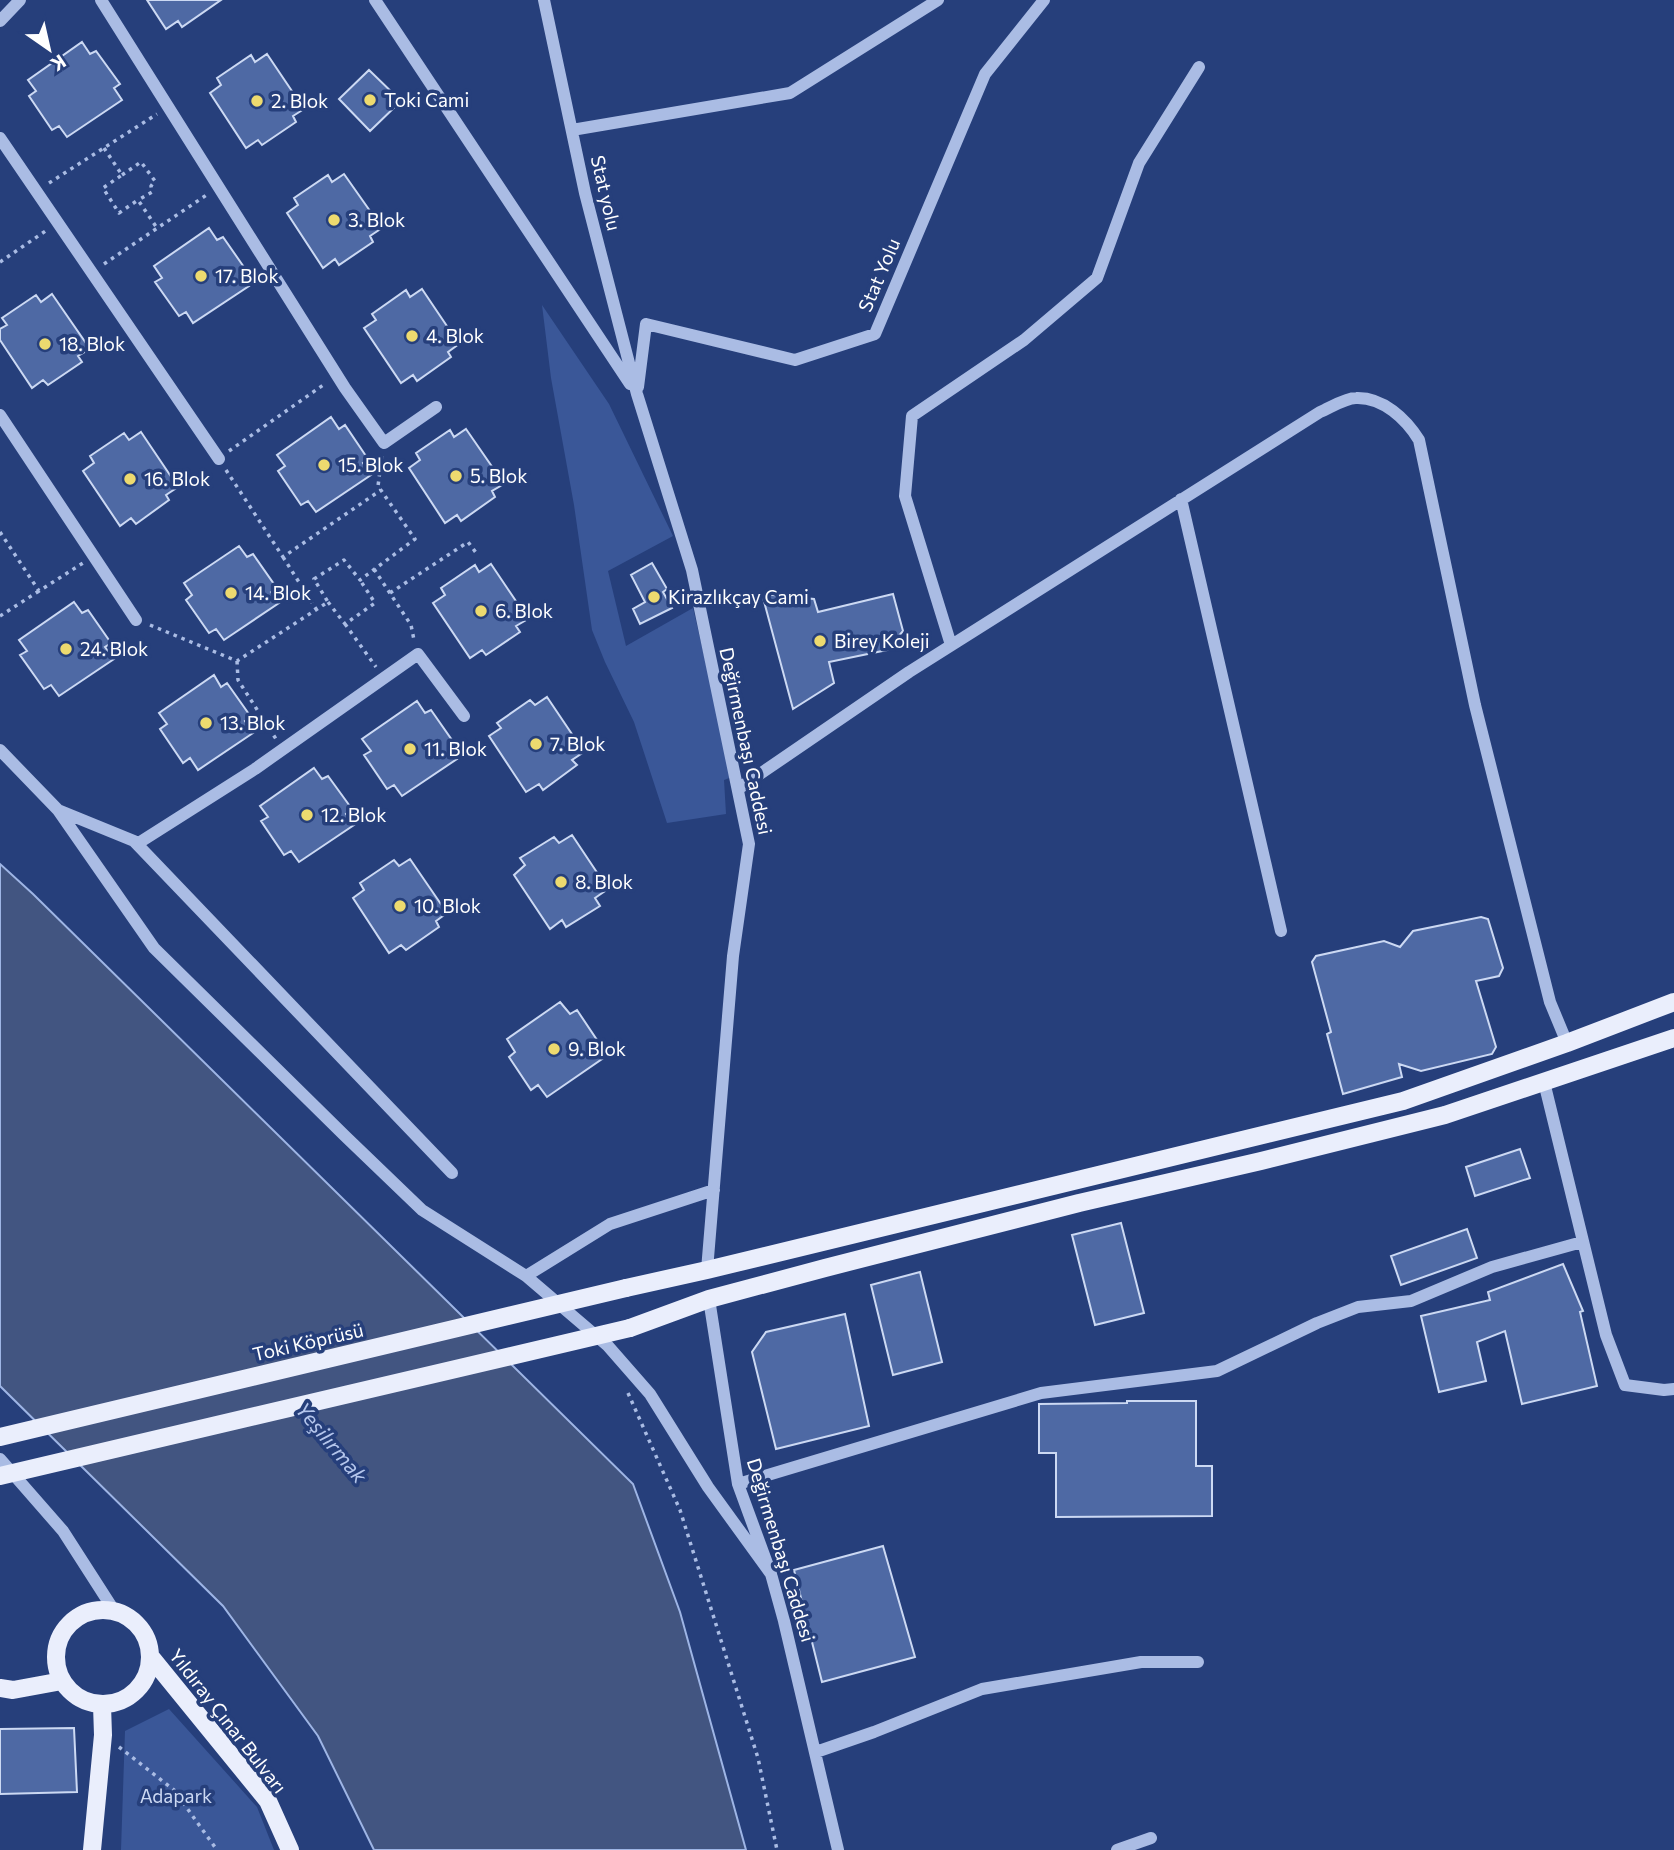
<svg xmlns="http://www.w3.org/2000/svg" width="1674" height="1850" font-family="Commissioner,sans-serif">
<rect width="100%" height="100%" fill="#263f7b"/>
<path fill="#3a5798" d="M 542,305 L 609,404 L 673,536 L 608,571 L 626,646 L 693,608 L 732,777 L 724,780 L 726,814 L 667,823 L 634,722 L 605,662 L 592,630 L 574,505 L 551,378 Z
M 169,1709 L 257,1807 L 274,1850 L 121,1850 L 125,1731 Z"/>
<path fill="#425581" stroke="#9eb5e5" stroke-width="2" d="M 0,864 L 33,894 L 633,1484 L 680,1612 L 746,1850 L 374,1850 L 318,1736 L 223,1606 L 0,1386 Z"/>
<path fill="#4e69a4" stroke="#ccd9f3" stroke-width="2" d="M 147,0 L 221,0 L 182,27 L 178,21 L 166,29 Z
M 82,42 L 90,54 L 96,51 L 120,84 L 114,88 L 122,100 L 67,137 L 59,126 L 52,130 L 29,96 L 36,91 L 28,80 Z
M 267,54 L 304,109 L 293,116 L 296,122 L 262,145 L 258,140 L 246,148 L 210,93 L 221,85 L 217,78 L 251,55 L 255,62 Z
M 369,70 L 401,101 L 370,131 L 339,99 Z
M 344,174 L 382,228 L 370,236 L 373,242 L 339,265 L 335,259 L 323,268 L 287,213 L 298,205 L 294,198 L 328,175 L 332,182 Z
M 209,228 L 217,240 L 223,237 L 246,270 L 240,275 L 249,286 L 193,323 L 186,312 L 179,316 L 155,282 L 162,278 L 154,266 Z
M 422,289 L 459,344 L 448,352 L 451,357 L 417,381 L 413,375 L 401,383 L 364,328 L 376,320 L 372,314 L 406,290 L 410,297 Z
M 52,294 L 90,349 L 78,356 L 82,362 L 48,385 L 43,380 L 32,388 L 0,340 L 0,329 L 7,325 L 2,318 L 36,295 L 41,302 Z
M 331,417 L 339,429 L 345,425 L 368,459 L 363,463 L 371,475 L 316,512 L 308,501 L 301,505 L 278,471 L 285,466 L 277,455 Z
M 466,429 L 504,484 L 492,491 L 495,497 L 461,521 L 457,515 L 445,523 L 409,468 L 420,460 L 416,453 L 450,430 L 454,437 Z
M 141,432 L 178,487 L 166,495 L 169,500 L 136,524 L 131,518 L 120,526 L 83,471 L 94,463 L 90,456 L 124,433 L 129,440 Z
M 239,546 L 247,557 L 253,554 L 276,587 L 271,592 L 279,603 L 224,640 L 216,629 L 209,633 L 186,600 L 192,595 L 184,583 Z
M 652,563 L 667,589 L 663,592 L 672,608 L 640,624 L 633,609 L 645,602 L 631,575 Z
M 491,564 L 528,619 L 516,626 L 520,632 L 486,655 L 482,650 L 470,658 L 433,603 L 445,595 L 441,588 L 475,565 L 479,572 Z
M 762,594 L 814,599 L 818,612 L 893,594 L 903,631 L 887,650 L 829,662 L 834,683 L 793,709 Z
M 74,602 L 82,613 L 88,610 L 111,643 L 105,647 L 114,659 L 59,696 L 51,685 L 44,689 L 20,655 L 27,651 L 19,640 Z
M 214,675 L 221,687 L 227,683 L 251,717 L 245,721 L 253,733 L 198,770 L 190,758 L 183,763 L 160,729 L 167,724 L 159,713 Z
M 547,697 L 584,752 L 572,760 L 577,765 L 543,790 L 539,784 L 526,792 L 489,736 L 501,728 L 497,723 L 530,700 L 535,705 Z
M 417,701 L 425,713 L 431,710 L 454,743 L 449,748 L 457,759 L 402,796 L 394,785 L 387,789 L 364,755 L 371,751 L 362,739 Z
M 314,768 L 322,779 L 328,776 L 352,809 L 346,814 L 354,825 L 299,862 L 291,851 L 284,855 L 261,821 L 268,817 L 260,806 Z
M 572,835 L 608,889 L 595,898 L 600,906 L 566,927 L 562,920 L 550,929 L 514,875 L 525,865 L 520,858 L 554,837 L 559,843 Z
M 410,859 L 447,913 L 436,921 L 439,927 L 406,950 L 401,945 L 389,953 L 353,898 L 364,890 L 360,883 L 394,860 L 399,866 Z
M 1481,917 L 1488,919 L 1503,968 L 1499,976 L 1476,981 L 1496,1047 L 1492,1054 L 1421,1071 L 1399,1064 L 1402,1077 L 1343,1094 L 1327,1034 L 1331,1032 L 1312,962 L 1316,956 L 1384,941 L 1400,947 L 1413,931 Z
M 560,1002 L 570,1014 L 577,1010 L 599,1043 L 592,1047 L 602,1059 L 547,1097 L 538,1085 L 531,1090 L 509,1057 L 515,1052 L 507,1039 Z
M 1520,1149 L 1530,1178 L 1475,1196 L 1466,1167 Z
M 1121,1223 L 1144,1313 L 1095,1325 L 1072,1235 Z
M 1467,1229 L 1477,1258 L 1401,1285 L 1391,1256 Z
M 1563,1264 L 1583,1311 L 1580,1312 L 1597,1386 L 1522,1404 L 1505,1331 L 1477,1342 L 1486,1381 L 1439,1392 L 1421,1316 L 1490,1300 L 1488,1292 Z
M 920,1272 L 942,1362 L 893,1375 L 871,1285 Z
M 845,1314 L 869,1426 L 776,1449 L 752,1352 L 766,1332 Z
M 1127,1401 L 1196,1401 L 1196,1466 L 1212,1466 L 1212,1516 L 1056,1517 L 1056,1453 L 1039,1453 L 1039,1404 L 1127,1403 Z
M 883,1546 L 915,1657 L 822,1682 L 794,1570 Z
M 74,1728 L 77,1792 L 0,1794 L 0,1729 Z"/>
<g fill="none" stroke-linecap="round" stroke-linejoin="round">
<path stroke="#aabce4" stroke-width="3.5" stroke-dasharray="3.5 5" stroke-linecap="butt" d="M 104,148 L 122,175 L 103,188 L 119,213 L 138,200 L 157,228
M 122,175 L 141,162 L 155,181 L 151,186 L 152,192 L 138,200
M 49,183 L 157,114
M 0,262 L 47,230
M 104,264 L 208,194
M 229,451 L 326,383
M 226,470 L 283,557 L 381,490
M 0,532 L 39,591 L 83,563
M 283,557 L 316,609
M 374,569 L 411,625 L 414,640
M 390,593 L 468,542 L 477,554
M 328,602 L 345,624 L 375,603 L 360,580
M 0,616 L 39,591
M 345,624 L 376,667
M 150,625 L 237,661 L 328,602 L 314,579 L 344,560 L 360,580 L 415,539 L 378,486 L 382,455
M 237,661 L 238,680 L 276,739
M 628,1393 L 680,1510 L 758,1758 L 777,1850
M 119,1747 L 174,1790 L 217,1850"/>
<path stroke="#aabce4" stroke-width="12" d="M 101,0 L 345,388 L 384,443 L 436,407
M 375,0 L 630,384
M 544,0 L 585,193 L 637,394 L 692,570 L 749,844 L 733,956 L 707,1270
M 0,21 L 20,0
M 572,130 L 790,93 L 938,0
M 0,138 L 219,459
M 638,387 L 646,324 L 795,360 L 875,334 L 985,74 L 1044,0
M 0,415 L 136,620
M 1181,499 L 1281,931
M 951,645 L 905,496 L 912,416 L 1024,340 L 1097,278 L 1139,163 L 1199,67
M 0,750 L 58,810 L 154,948 L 345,1136 L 422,1210 L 526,1276 L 608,1346 L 650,1394 L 708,1487 L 771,1574
M 738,789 L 909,672 L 1320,412 C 1330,408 1345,398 1356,398 C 1383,397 1406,419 1419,440 L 1475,705 L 1550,1002 L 1567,1043
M 58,810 L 134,841 L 452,1173
M 137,844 L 255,769 L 418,654 L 464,716
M 1544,1082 L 1606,1335 L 1625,1385 L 1664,1390 L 1674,1389
M 526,1276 L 610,1224 L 714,1190
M 709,1299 L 738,1484 L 771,1574 L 784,1621 L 838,1850
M 0,1459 L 63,1531 L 115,1612
M 738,1484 L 1041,1393 L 1217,1371 L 1317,1323 L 1358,1307 L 1411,1301 L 1492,1267 L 1582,1242
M 816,1752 L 874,1732 L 982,1689 L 1141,1662 L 1198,1662
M 1117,1850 L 1151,1838"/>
<path stroke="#eaeefc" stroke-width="18" d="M 626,1288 L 707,1270 L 1403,1101 L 1567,1043 L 1674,1002
M 630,1328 L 709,1299 L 825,1268 L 1079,1203 L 1261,1161 L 1445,1115 L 1674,1038
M56 1657a47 47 0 1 1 94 0a47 47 0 1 1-94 0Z
M 150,1656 L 268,1801 L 290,1850
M 0,1688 L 13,1690 L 62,1681
M 92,1850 L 103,1735 L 102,1705"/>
<path stroke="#eaeefc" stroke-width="18" d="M 0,1437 L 626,1288
M 0,1476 L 630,1328"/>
</g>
<g fill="#edda6f" stroke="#263f7b" stroke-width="2.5">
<circle cx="370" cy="100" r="7"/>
<circle cx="257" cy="101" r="7"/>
<circle cx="334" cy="220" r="7"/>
<circle cx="201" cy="276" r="7"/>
<circle cx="412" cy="336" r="7"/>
<circle cx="45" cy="344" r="7"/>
<circle cx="324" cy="465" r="7"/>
<circle cx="456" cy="476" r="7"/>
<circle cx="130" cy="479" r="7"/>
<circle cx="231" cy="593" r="7"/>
<circle cx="654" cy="597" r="7"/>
<circle cx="481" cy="611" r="7"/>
<circle cx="820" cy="641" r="7"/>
<circle cx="66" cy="649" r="7"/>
<circle cx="206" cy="723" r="7"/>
<circle cx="536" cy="744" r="7"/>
<circle cx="410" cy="749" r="7"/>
<circle cx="307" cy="815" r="7"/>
<circle cx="561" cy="882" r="7"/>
<circle cx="400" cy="906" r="7"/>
<circle cx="554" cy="1049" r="7"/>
</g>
<g text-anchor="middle" stroke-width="7" stroke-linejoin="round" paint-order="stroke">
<g font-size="19" fill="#fff" stroke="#263f7b" text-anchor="start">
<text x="384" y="107">Toki Cami</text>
<text x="271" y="108">2. Blok</text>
<text x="348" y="227">3. Blok</text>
<text x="215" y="283">17. Blok</text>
<text x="426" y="343">4. Blok</text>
<text x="59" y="351">18. Blok</text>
<text x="338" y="472">15. Blok</text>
<text x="470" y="483">5. Blok</text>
<text x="144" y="486">16. Blok</text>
<text x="245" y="600">14. Blok</text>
<text x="668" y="604">Kirazlıkçay Cami</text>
<text x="495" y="618">6. Blok</text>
<text x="834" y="648">Birey Koleji</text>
<text x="80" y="656">24. Blok</text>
<text x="220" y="730">13. Blok</text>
<text x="550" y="751">7. Blok</text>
<text x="424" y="756">11. Blok</text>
<text x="321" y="822">12. Blok</text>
<text x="575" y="889">8. Blok</text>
<text x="414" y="913">10. Blok</text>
<text x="568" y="1056">9. Blok</text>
</g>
<g font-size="19" fill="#fff" stroke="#263f7b">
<text transform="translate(606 193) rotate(77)" y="7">Stat yolu</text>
<text transform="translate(879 275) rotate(-67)" y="7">Stat Yolu</text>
<text transform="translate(746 741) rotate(78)" y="7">Değirmenbaşı Caddesi</text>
<text transform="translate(308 1342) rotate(-13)" y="7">Toki Köprüsü</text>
<text transform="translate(781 1550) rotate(73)" y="7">Değirmenbaşı Caddesi</text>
<text transform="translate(228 1721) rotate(52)" y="7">Yıldıray Çınar Bulvarı</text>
</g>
<g font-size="19" fill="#ccd9f3" stroke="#263f7b">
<text x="176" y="1803">Adapark</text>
</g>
<g font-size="21" font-style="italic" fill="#b5c6ec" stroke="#263f7b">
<text transform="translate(331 1443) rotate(50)" y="7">Yeşilırmak</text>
</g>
</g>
<g transform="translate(49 49) rotate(146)" stroke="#263f7b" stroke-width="5" paint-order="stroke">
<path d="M0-5L12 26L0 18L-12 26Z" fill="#ffffff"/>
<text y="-10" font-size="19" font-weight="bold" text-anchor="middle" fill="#ffffff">K</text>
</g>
</svg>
